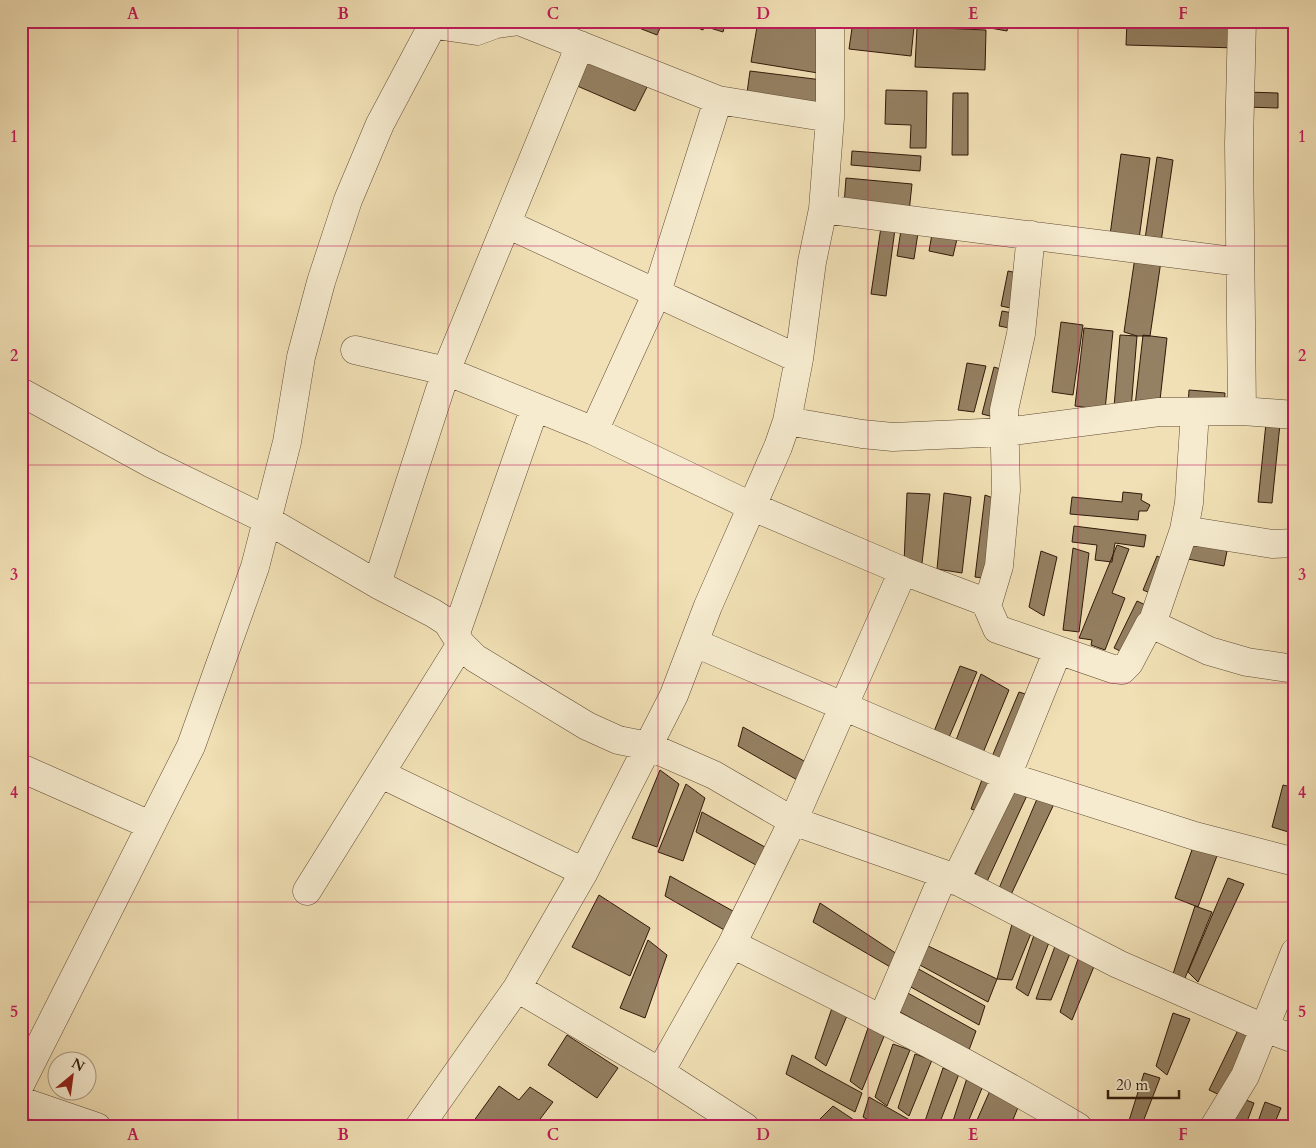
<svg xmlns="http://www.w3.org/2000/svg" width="1316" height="1148" font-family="Cardo,serif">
<rect width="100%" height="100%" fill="#f1e0b5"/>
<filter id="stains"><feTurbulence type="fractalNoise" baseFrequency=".004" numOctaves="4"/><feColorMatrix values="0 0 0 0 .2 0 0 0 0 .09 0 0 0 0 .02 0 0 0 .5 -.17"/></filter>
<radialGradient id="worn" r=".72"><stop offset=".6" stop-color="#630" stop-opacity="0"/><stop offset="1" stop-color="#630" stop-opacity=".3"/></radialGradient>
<path fill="#948062" stroke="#301909" d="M 621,21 L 663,21 L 657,35 Z
M 685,21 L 706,21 L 703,30 L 685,23 Z
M 709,21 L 726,21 L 723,32 L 707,27 Z
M 758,21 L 826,21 L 818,73 L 751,62 Z
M 853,21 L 914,27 L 911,56 L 849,49 Z
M 980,21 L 1009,21 L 1007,31 L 979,26 Z
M 1127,21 L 1239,21 L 1238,48 L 1126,45 Z
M 917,27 L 986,30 L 985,70 L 915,67 Z
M 585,60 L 647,87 L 635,111 L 575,85 Z
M 750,71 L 822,80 L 818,110 L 746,100 Z
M 886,90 L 927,91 L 926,148 L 910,148 L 911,125 L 885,124 Z
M 1246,92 L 1278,93 L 1278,108 L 1246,107 Z
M 953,93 L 968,93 L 968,155 L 952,155 Z
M 852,151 L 921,156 L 920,171 L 851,165 Z
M 1121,154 L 1150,158 L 1139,239 L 1110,235 Z
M 1157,157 L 1173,160 L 1161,242 L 1145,239 Z
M 846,178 L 912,184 L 909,212 L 844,205 Z
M 881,227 L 895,229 L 886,296 L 871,294 Z
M 901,230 L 918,233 L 914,259 L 897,256 Z
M 932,234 L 957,239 L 953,256 L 929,251 Z
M 1135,257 L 1161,261 L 1150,336 L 1137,336 L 1124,332 Z
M 1008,271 L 1022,274 L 1015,309 L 1001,306 Z
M 1002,311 L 1023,315 L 1020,330 L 999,326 Z
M 1061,322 L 1083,325 L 1073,395 L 1052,392 Z
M 1084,328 L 1113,331 L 1105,410 L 1075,406 Z
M 1120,335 L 1137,336 L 1131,409 L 1114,407 Z
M 1143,335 L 1167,338 L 1159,409 L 1135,406 Z
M 967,363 L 986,366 L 974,412 L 958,410 Z
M 994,367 L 1010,372 L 998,418 L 982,414 Z
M 1189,390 L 1225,393 L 1224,409 L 1188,406 Z
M 1266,423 L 1280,424 L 1272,503 L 1258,502 Z
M 1123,492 L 1142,494 L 1141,500 L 1150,505 L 1147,511 L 1139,511 L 1138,520 L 1070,514 L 1072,497 L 1122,502 Z
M 907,493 L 930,494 L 922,563 L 904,563 Z
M 944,493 L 971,497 L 962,573 L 937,569 Z
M 985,495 L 1001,501 L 991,579 L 975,577 Z
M 1074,526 L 1146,535 L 1144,547 L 1115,543 L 1112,562 L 1095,560 L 1097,545 L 1072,542 Z
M 1191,543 L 1227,551 L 1224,566 L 1188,559 Z
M 1117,545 L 1129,549 L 1112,593 L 1125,598 L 1105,650 L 1091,645 L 1092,640 L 1079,638 Z
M 1073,548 L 1089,553 L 1079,632 L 1063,630 Z
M 1041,551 L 1057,557 L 1044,616 L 1029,607 Z
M 1157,556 L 1170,562 L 1157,596 L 1143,590 Z
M 1137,601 L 1154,609 L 1130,656 L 1114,648 Z
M 960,666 L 977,672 L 947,742 L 933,734 Z
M 981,674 L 1009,690 L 980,760 L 955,743 Z
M 1019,692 L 1035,697 L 1005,767 L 991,759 Z
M 743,727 L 813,766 L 806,785 L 738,746 Z
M 660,770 L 679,784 L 657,847 L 632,838 Z
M 983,777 L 999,783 L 981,812 L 971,809 Z
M 1014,783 L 1030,789 L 984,888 L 974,877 Z
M 686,784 L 705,798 L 683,861 L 658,852 Z
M 1283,785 L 1295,788 L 1295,834 L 1272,827 Z
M 1037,799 L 1054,804 L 1007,903 L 997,893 Z
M 702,812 L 772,851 L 765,870 L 696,832 Z
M 1194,844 L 1218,853 L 1198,907 L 1175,898 Z
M 670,876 L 740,915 L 733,935 L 665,896 Z
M 1228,878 L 1244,884 L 1198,982 L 1188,972 Z
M 599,895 L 650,928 L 630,976 L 572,947 Z
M 820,903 L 900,956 L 892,968 L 813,922 Z
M 1195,906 L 1212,912 L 1183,983 L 1172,977 Z
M 1012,924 L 1032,931 L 1012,980 L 997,979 Z
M 1034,935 L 1050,940 L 1028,996 L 1016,988 Z
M 648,940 L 667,955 L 645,1018 L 620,1008 Z
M 924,944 L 997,979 L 988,1002 L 918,964 Z
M 1055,946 L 1071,951 L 1051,1000 L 1036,999 Z
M 1078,959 L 1095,964 L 1072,1020 L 1060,1012 Z
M 915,967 L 985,1006 L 979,1025 L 909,986 Z
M 906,992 L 976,1031 L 969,1050 L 900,1012 Z
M 833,1005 L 849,1011 L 826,1066 L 815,1058 Z
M 1173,1013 L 1190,1019 L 1167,1075 L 1156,1066 Z
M 868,1028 L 885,1034 L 862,1090 L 850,1081 Z
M 1238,1030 L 1253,1037 L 1224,1097 L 1209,1090 Z
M 567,1035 L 618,1068 L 597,1098 L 548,1065 Z
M 893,1044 L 910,1050 L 887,1106 L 875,1097 Z
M 915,1054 L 932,1060 L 909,1116 L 898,1108 Z
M 792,1055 L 862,1093 L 855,1112 L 786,1074 Z
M 943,1068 L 959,1074 L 938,1127 L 932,1127 L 925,1121 Z
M 1144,1073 L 1160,1078 L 1141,1127 L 1127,1127 Z
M 968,1075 L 985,1081 L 966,1127 L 951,1127 Z
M 499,1086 L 519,1100 L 530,1087 L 553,1102 L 534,1127 L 496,1127 L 488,1122 L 484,1127 L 478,1127 L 473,1122 Z
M 992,1086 L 1019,1105 L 1010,1127 L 974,1127 Z
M 869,1097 L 922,1127 L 881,1127 L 863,1117 Z
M 1238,1097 L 1254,1103 L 1245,1127 L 1228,1127 Z
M 1265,1102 L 1281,1108 L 1273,1127 L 1256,1127 Z
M 833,1106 L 857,1122 L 854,1127 L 812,1127 Z"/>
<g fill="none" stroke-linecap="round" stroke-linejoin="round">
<defs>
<path id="minor" d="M 519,21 L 718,100 L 830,118
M 823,209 L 1240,262
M 507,224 L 799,359
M 355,350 L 446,371 L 594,431 L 753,507 L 903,571 L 983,601 L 987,606 L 997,629 L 1113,669 L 1122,670 L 1129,663 L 1149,625 L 1154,623
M 21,392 L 152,464 L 267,520 L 377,584 L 433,613 L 447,622 L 461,644 L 475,658 L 587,726 L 618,740 L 648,746 L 714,775 L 793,821 L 944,874 L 1118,964 L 1264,1028 L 1295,1039
M 1242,411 L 1239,143 L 1242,21
M 1195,412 L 1189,503 L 1184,530 L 1154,618 L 1154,623 L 1160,628 L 1209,651 L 1247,662 L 1295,669
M 787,421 L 862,434 L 893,437 L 1005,432 L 1159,412 L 1242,411 L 1295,415
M 594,431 L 656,295 L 718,100
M 1184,530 L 1272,544 L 1295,543
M 377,584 L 446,371 L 580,45
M 987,606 L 999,566 L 1006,490 L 1004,410 L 1021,334 L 1031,235
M 456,633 L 535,407
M 695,643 L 1007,776 L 1195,836 L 1295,862
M 21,768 L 150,825
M 381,774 L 584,872
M 955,881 L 1007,776 L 1058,650
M 307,891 L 461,644
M 732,944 C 849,1002 966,1060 1078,1127
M 517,988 L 660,1072 L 745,1127
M 882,1019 L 944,874
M 660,1072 L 732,944 L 793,821 L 903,571
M 21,1083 L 191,746 L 255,567 L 287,442 L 301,357 L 321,282 L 348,200 L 380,124 L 430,30 L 436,25 L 477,31 L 496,24 L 519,21
M 21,1101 L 97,1127
M 419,1127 L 517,988 L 584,872 L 674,695 L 708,606 L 778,447 L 787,421 L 799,359 L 812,262 L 823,209 L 830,118 L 830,21
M 1214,1127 L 1245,1076 L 1295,952"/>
</defs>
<use href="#minor" stroke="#604b34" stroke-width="29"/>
<use href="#minor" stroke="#f6ebcf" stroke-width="28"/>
</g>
<path fill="none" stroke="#c2185b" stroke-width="1" stroke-opacity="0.55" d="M 238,21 L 238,1127M 448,21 L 448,1127M 658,21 L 658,1127M 868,21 L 868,1127M 1078,21 L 1078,1127M 21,246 L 1295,246M 21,465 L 1295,465M 21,683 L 1295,683M 21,902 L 1295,902"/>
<rect width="1316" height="1148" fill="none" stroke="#f1e0b5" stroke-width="55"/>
<g transform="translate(72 1076) rotate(29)"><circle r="24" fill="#f6ebcf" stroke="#a79780"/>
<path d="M0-4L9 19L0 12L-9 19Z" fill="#8f2418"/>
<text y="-8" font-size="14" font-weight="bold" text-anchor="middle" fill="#301909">N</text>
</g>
<path d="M1108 1090v8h71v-8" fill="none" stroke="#301909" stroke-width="2.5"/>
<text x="1116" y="1090" font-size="15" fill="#301909" stroke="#f6ebcf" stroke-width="4" paint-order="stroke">20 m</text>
<rect x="28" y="28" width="1260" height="1092" fill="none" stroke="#c2185b" stroke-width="2"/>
<g font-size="16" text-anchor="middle" font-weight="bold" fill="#c2185b">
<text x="133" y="19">A</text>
<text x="343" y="19">B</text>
<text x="553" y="19">C</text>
<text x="763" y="19">D</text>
<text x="973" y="19">E</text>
<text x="1183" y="19">F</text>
<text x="14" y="142">1</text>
<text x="1302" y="142">1</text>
<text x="14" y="361">2</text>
<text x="1302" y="361">2</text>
<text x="14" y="580">3</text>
<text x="1302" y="580">3</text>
<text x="14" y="798">4</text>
<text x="1302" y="798">4</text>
<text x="14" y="1017">5</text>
<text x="1302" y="1017">5</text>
<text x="133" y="1140">A</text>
<text x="343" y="1140">B</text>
<text x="553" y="1140">C</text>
<text x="763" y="1140">D</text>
<text x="973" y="1140">E</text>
<text x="1183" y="1140">F</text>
</g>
<rect width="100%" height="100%" filter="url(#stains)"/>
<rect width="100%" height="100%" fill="url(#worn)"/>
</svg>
